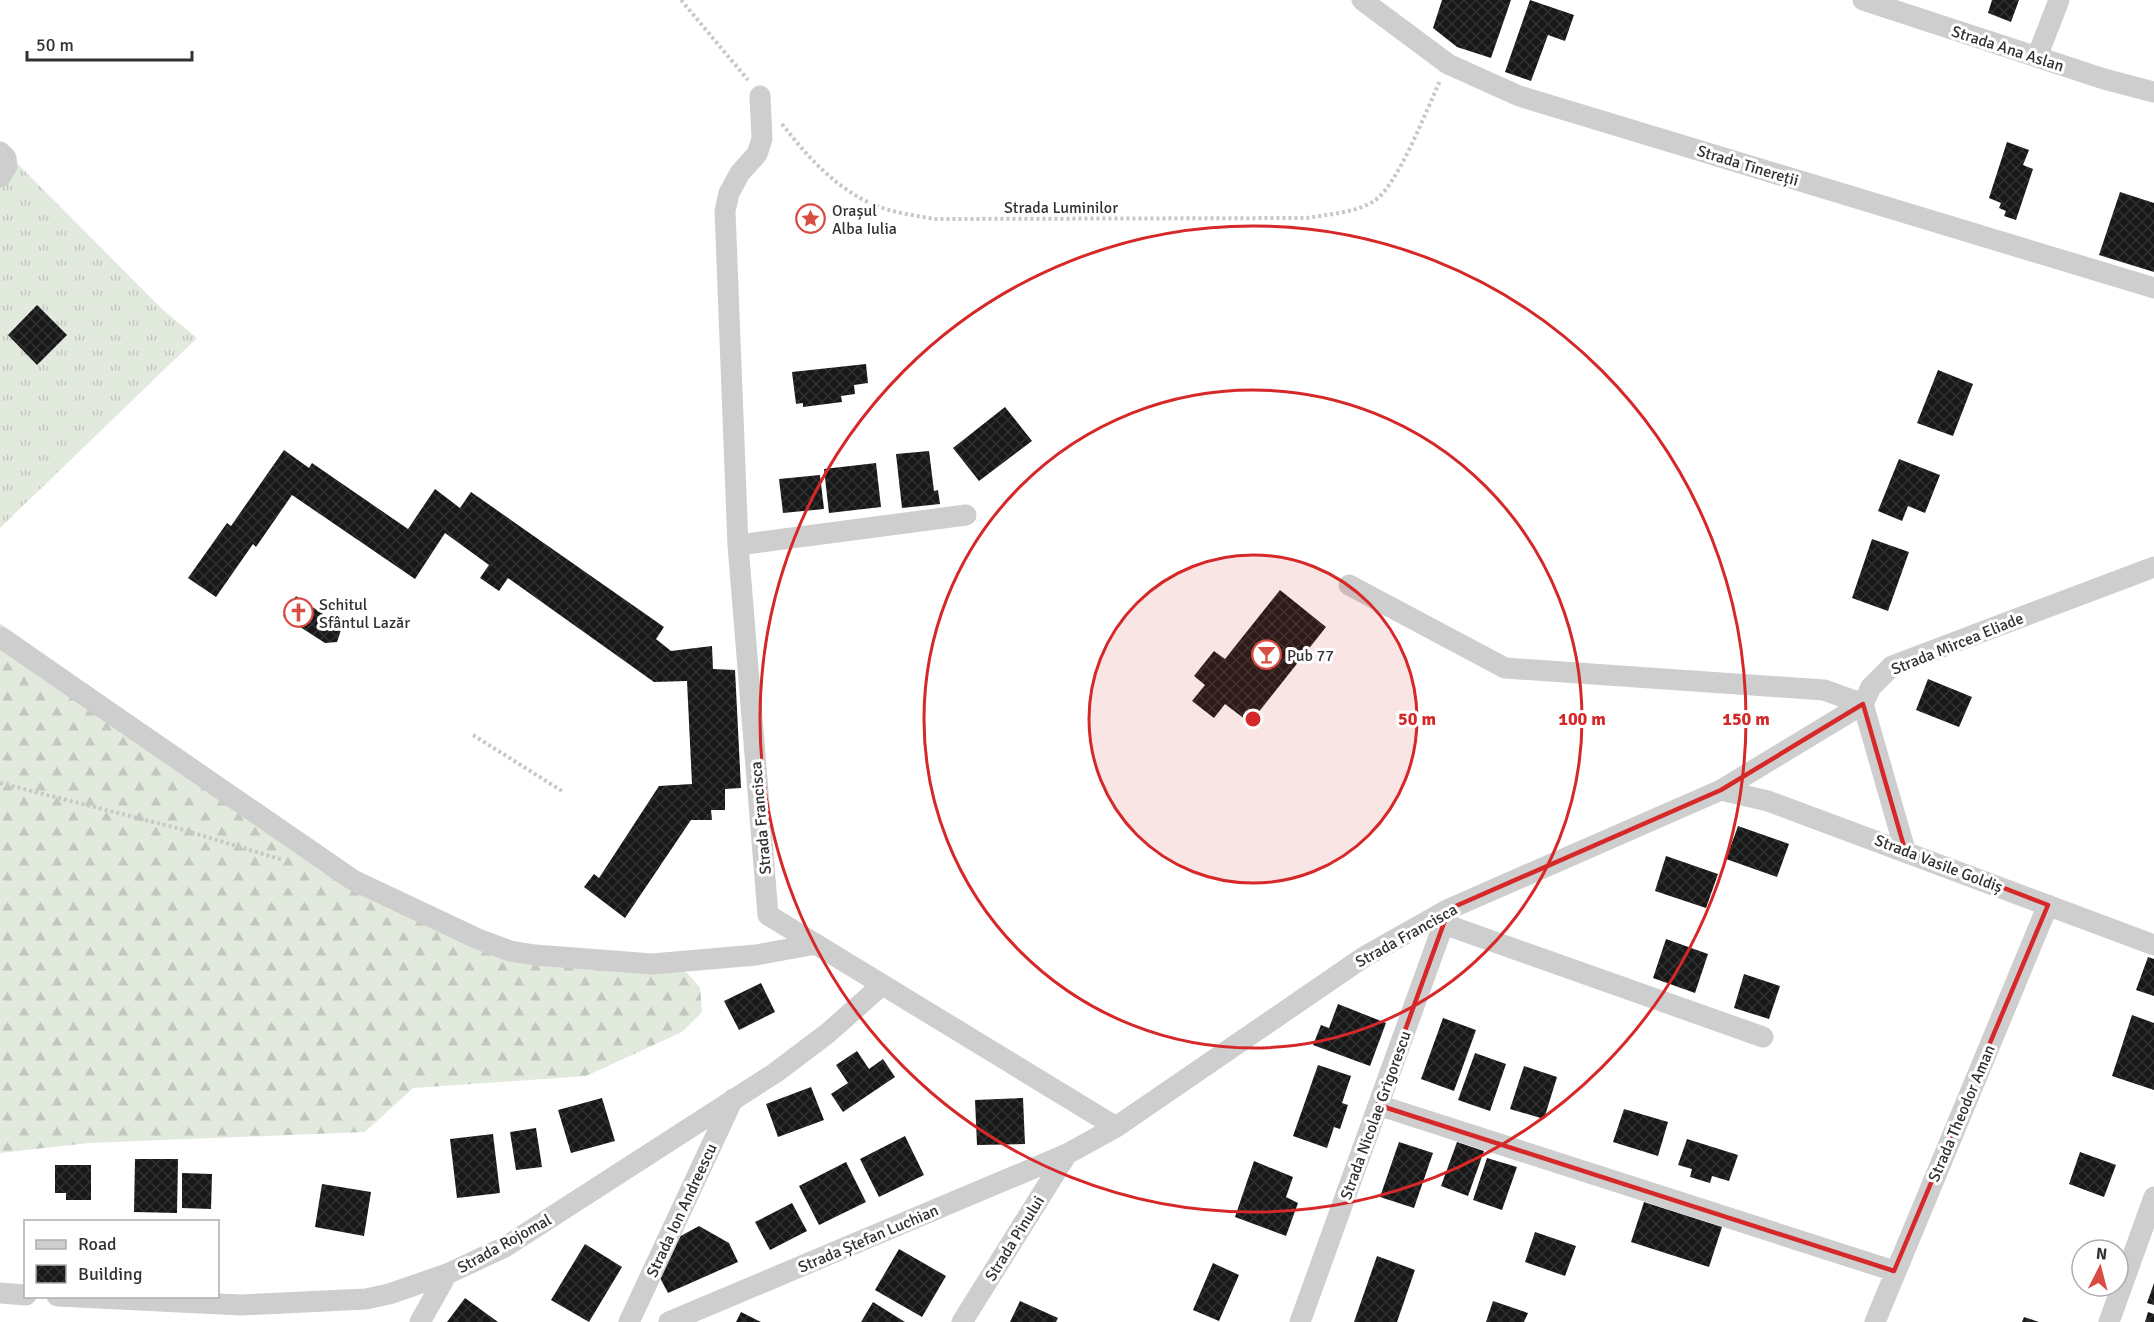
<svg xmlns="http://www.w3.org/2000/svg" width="2154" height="1322" font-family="Signika,sans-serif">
<defs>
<pattern id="grass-tufts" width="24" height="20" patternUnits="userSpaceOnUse" patternTransform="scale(1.5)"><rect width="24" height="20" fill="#e2e9dd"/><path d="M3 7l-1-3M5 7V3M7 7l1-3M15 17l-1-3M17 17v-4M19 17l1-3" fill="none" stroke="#c2c8be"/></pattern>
<pattern id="forest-firs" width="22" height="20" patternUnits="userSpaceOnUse" patternTransform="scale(1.5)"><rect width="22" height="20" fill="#e2e9dd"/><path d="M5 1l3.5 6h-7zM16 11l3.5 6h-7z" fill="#c2c8be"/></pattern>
<pattern id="building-cross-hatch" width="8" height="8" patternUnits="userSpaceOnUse" patternTransform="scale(1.5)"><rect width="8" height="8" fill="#181818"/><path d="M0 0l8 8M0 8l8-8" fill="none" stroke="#313131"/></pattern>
</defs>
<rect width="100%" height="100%" fill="#fff"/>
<path fill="url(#grass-tufts)" d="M 0,146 L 162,309 L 197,338 L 0,528 Z"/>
<path fill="url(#forest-firs)" d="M 0,623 L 339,861 L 457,923 L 527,947 L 686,972 L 700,987 L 702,1012 L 682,1032 L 586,1076 L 413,1088 L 365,1132 L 89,1143 L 0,1153 Z"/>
<path fill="url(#building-cross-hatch)" d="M 1442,0 L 1511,0 L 1491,58 L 1457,47 L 1433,28 Z
M 1530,0 L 1574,15 L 1565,41 L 1548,35 L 1531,81 L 1505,72 Z
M 1992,0 L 2019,0 L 2011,22 L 1988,13 Z
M 2007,142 L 2029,150 L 2023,165 L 2033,169 L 2016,220 L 2004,216 L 2006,211 L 1999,208 L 2001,203 L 1989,198 Z
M 2120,192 L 2154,203 L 2154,272 L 2099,255 Z
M 37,305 L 67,335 L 37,365 L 8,335 Z
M 866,364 L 868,383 L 854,385 L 855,394 L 841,396 L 842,402 L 803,407 L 803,403 L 796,404 L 792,372 Z
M 1938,370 L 1973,384 L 1953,436 L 1917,423 Z
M 1005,407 L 1032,441 L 979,481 L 953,448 Z
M 284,450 L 309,468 L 312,463 L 408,529 L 435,489 L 460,508 L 471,492 L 664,627 L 656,639 L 671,651 L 712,646 L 713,669 L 735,670 L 741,788 L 725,789 L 725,810 L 711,810 L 712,820 L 691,820 L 625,918 L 584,887 L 594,874 L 599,878 L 659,786 L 692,784 L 687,681 L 654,682 L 508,578 L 499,591 L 480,578 L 489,565 L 445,533 L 415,579 L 292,495 L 256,547 L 253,544 L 216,597 L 188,578 L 227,523 L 231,526 Z
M 929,451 L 934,491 L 938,490 L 940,504 L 902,508 L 896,454 Z
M 1899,459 L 1940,475 L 1925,513 L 1908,506 L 1902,521 L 1878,511 Z
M 876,463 L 881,507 L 829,513 L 824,469 Z
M 820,475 L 824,509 L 783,513 L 779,479 Z
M 1872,539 L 1909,552 L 1888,611 L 1852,598 Z
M 1280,590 L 1326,627 L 1250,723 L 1225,704 L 1214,718 L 1192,701 L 1205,685 L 1194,676 L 1214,651 L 1225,659 Z
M 296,596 L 338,624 L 341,630 L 337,642 L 325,643 L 283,616 Z
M 1928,679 L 1972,697 L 1959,727 L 1916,710 Z
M 1738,826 L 1789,844 L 1777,877 L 1726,859 Z
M 1666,856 L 1718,874 L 1706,908 L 1655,891 Z
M 1666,939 L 1708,954 L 1695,993 L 1653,978 Z
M 2148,957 L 2154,959 L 2154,996 L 2136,990 Z
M 1744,974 L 1780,986 L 1769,1019 L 1734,1008 Z
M 761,983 L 775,1012 L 739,1030 L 724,1001 Z
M 1338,1004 L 1386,1023 L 1370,1066 L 1313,1045 L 1321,1025 L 1329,1028 Z
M 2132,1015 L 2154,1023 L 2154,1090 L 2112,1076 Z
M 1443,1018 L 1476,1030 L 1454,1091 L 1421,1079 Z
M 857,1051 L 869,1069 L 883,1059 L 895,1077 L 843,1112 L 831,1094 L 848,1083 L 836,1065 Z
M 1475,1053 L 1506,1064 L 1490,1111 L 1458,1100 Z
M 1318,1065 L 1351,1076 L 1342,1103 L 1348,1105 L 1340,1129 L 1334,1127 L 1327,1148 L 1293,1136 Z
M 1524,1066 L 1557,1077 L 1544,1119 L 1510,1109 Z
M 811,1087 L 824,1120 L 778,1137 L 766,1104 Z
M 602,1098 L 615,1141 L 571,1153 L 558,1110 Z
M 1023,1098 L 1025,1144 L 977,1145 L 975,1100 Z
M 1624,1109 L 1668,1122 L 1658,1156 L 1613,1142 Z
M 536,1128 L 542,1167 L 516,1170 L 510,1132 Z
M 493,1134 L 500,1193 L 457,1198 L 450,1139 Z
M 905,1136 L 924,1175 L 879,1197 L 860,1159 Z
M 1687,1139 L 1738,1155 L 1729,1181 L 1712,1176 L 1710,1183 L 1690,1177 L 1692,1169 L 1678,1165 Z
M 1399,1142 L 1433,1153 L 1414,1208 L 1380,1197 Z
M 1457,1142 L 1484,1151 L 1468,1196 L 1441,1186 Z
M 2080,1152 L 2116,1165 L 2104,1197 L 2069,1184 Z
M 1487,1158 L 1517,1167 L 1502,1210 L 1473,1200 Z
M 135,1159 L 178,1159 L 177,1213 L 134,1212 Z
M 1254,1161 L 1293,1177 L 1286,1197 L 1298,1203 L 1286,1236 L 1235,1217 Z
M 846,1162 L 866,1202 L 819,1225 L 799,1186 Z
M 55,1165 L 91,1165 L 91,1200 L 66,1200 L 66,1193 L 55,1193 Z
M 182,1173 L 212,1174 L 211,1209 L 182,1208 Z
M 322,1184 L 371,1192 L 364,1236 L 315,1227 Z
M 1644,1202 L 1722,1227 L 1709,1267 L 1631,1242 Z
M 792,1203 L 807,1231 L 770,1250 L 755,1222 Z
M 699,1226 L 729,1243 L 738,1262 L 668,1293 L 658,1274 L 677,1238 Z
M 1535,1232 L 1576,1246 L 1565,1276 L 1525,1262 Z
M 585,1244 L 622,1267 L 589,1322 L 551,1300 Z
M 899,1249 L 946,1276 L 922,1317 L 875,1290 Z
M 1377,1256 L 1415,1270 L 1397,1322 L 1354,1322 Z
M 1213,1263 L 1239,1275 L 1219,1321 L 1193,1310 Z
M 2154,1283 L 2154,1305 L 2147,1303 Z
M 465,1298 L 498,1322 L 447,1322 Z
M 1020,1301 L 1058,1318 L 1056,1322 L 1010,1322 Z
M 1493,1301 L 1528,1313 L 1524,1322 L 1486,1322 Z
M 873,1302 L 905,1322 L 861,1322 Z
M 741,1312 L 761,1322 L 736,1322 Z
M 2148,1312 L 2154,1314 L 2154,1322 L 2145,1322 Z
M 2024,1317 L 2039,1322 L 2022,1322 Z"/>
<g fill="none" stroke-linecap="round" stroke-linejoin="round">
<path stroke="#c8c8c8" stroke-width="4" stroke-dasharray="3 3" stroke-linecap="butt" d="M 681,0 L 748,80
M 782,124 C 810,160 843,197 889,210 C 903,214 919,216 934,219 L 1307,218 C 1329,214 1355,213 1374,201 C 1398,186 1427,108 1440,81
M 473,735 L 562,791
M 0,783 L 177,828 L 283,860"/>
<path stroke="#cecece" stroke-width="21" d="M 1362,0 L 1448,64 L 1519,96 L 2154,288
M 1863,0 L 2104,79 L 2154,92
M 2037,57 L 2059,0
M 760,96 L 762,139 L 757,154 L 740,173 L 729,193 L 725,211 L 738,545 L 768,915 L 1116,1127
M 0,152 L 6,158 L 7,166 L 0,177
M 738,545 L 966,515
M 1349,585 L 1505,668 L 1824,690 L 1863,704 L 1905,850
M 0,637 L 353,880 L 478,939 L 510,951 L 535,955 L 652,964 L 756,955 L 816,944
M 1721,790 L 1768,801 L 2154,945
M 1444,924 L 1763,1037
M 1378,1105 L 1894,1271
M 0,1293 L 26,1295
M 57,1296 L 241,1305 L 366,1299 L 389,1294 L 447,1274 L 505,1247 L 775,1073 L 828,1033 L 882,985
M 420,1322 L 447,1274
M 629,1322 L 733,1099
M 669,1322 L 1067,1154 L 1116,1127 L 1364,957 L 1449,909 L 1721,790 L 1863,704 L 1871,687 L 1892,666 L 2154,567
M 962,1322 L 1067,1154
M 1300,1322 L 1449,909
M 1875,1322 L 2048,905
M 2109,1322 L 2154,1197"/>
</g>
<path fill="none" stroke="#d62828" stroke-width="4.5" stroke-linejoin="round" d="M 1863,704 L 1905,850 L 2048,905 L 1894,1271 L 1378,1105 L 1449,909 L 1721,790 Z"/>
<circle cx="1253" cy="719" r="164" fill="#d62828" fill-opacity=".12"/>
<g fill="none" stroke="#d62828" stroke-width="3">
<circle cx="1253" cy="719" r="164"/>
<circle cx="1253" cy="719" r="329"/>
<circle cx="1253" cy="719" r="493"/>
</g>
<defs>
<symbol id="sight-ring" viewBox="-11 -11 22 22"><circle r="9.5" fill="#fff" stroke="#d94c41" stroke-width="1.5"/><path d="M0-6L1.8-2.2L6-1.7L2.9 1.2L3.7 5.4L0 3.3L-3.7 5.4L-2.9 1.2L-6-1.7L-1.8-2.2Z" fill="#d94c41"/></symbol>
<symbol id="church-ring" viewBox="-11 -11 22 22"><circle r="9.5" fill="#fff" stroke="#d94c41" stroke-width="1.5"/><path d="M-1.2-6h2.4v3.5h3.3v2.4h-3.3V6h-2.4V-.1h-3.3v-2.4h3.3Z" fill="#d94c41"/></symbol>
<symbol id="bar-ring" viewBox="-11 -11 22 22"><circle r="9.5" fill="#fff" stroke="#d94c41" stroke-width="1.5"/><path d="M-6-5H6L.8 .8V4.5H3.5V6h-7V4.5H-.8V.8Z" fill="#d94c41"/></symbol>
</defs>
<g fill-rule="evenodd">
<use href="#sight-ring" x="794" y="202" width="33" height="33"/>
<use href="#church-ring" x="282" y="596" width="33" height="33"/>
<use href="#bar-ring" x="1250" y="638" width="33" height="33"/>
</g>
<g text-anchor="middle" stroke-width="6" stroke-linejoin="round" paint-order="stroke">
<g font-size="16" fill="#313131" stroke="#fff">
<text transform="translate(2008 48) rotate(18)" y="6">Strada Ana Aslan</text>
<text transform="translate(1748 165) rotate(17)" y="6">Strada Tinereții</text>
<text x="1061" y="213">Strada Luminilor</text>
<text transform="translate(1957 643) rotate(-22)" y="6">Strada Mircea Eliade</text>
<text transform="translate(760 818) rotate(-95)" y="6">Strada Francisca</text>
<text transform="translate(1939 863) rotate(21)" y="6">Strada Vasile Goldiș</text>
<text transform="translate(1406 935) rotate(-29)" y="6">Strada Francisca</text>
<text transform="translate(1961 1113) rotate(-67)" y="6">Strada Theodor Aman</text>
<text transform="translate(1375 1115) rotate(-70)" y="6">Strada Nicolae Grigorescu</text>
<text transform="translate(681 1210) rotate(-65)" y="6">Strada Ion Andreescu</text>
<text transform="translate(868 1238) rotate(-23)" y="6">Strada Ștefan Luchian</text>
<text transform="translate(1014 1238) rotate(-58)" y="6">Strada Pinului</text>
<text transform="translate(504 1243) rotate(-29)" y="6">Strada Rojomal</text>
</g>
<g font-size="16" fill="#313131" stroke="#fff" text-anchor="start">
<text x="832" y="216">Orașul<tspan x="832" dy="18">Alba Iulia</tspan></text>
<text x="319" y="610">Schitul<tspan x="319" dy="18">Sfântul Lazăr</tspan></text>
<text x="1287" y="661">Pub 77</text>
</g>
</g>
<circle cx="1253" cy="719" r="9" fill="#d62828" stroke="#fff" stroke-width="3"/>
<g font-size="18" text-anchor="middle" font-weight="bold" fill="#d62828" stroke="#fff" stroke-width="6" stroke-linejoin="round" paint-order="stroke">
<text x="1417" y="725">50 m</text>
<text x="1582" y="725">100 m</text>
<text x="1746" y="725">150 m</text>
</g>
<rect x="24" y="1220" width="195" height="78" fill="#ffffff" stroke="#adadad" stroke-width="1.5"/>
<rect x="36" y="1240" width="30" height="9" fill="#cecece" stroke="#adadad" stroke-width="1.5"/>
<text x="78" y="1250" font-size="18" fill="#313131">Road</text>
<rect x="36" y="1265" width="30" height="18" fill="url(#building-cross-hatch)" stroke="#adadad" stroke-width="1.5"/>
<text x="78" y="1280" font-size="18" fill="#313131">Building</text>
<g transform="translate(2100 1268) rotate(6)"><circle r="28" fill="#ffffff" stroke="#adadad" stroke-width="1.5"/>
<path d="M0-4.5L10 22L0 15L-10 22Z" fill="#d94c41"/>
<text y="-9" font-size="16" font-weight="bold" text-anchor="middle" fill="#313131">N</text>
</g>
<path d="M27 51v9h165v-9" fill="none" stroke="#313131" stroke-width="3"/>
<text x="36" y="51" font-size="18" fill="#313131" stroke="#ffffff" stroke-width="4.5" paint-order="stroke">50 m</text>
</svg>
